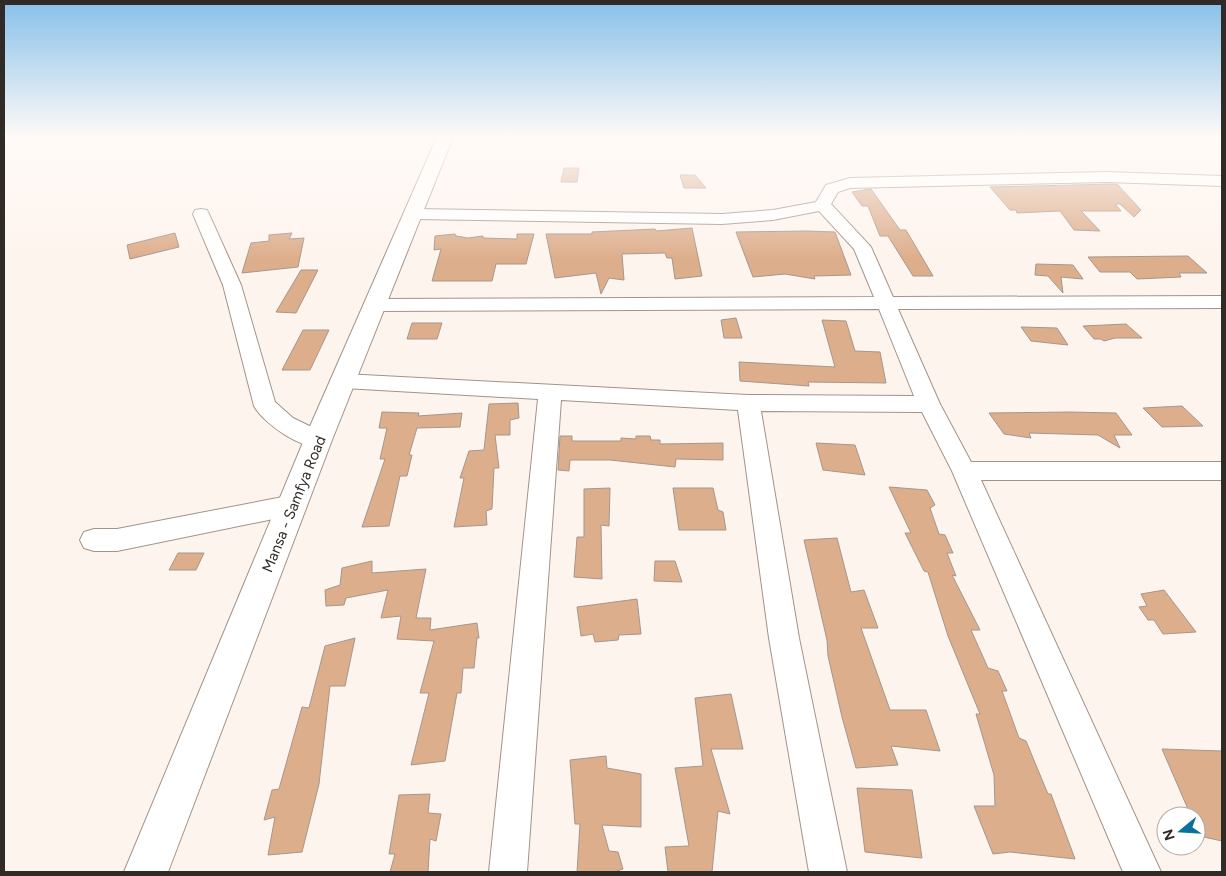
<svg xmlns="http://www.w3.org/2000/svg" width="1226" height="876" font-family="Figtree,sans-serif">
<rect width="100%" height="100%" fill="#fef4ee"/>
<path fill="#ddae8c" stroke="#a5968c" d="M 564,168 L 579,168 L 577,182 L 561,182 Z
M 680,175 L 695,175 L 706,188 L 684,188 Z
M 1117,184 L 1141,210 L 1134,217 L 1120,204 L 1115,204 L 1121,211 L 1081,211 L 1100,231 L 1074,230 L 1060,211 L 1017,213 L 1016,210 L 1010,210 L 990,187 Z
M 871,189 L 900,230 L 906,230 L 933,276 L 913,276 L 888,236 L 880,236 L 868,206 L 862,206 L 852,192 Z
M 692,228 L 702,276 L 675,279 L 672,258 L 667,258 L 665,253 L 622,254 L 624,280 L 609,278 L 601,294 L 596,273 L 555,278 L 546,234 L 592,234 L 592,232 L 655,229 L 656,231 Z
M 807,231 L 835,232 L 851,275 L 814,276 L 815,279 L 785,274 L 753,277 L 736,232 Z
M 175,233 L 179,247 L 130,259 L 127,245 Z
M 292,233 L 289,239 L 304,238 L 298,267 L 242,273 L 251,243 L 269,241 L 269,235 Z
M 455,234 L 456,236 L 468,238 L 483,236 L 483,238 L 517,239 L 517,234 L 534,234 L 526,264 L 496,264 L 492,281 L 432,281 L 441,249 L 434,250 L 435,236 Z
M 1188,256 L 1207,273 L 1179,273 L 1181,277 L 1137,279 L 1130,272 L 1100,272 L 1088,257 Z
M 1036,264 L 1073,265 L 1083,279 L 1061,277 L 1063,293 L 1048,276 L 1035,275 Z
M 301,270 L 318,270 L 296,313 L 276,312 Z
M 736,318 L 742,338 L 724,338 L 721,320 Z
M 822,320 L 846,321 L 855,351 L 880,352 L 886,383 L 808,382 L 809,386 L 740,381 L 739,362 L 835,367 Z
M 412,323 L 442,323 L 437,339 L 407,339 Z
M 1126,324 L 1142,338 L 1115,338 L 1104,341 L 1101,339 L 1094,339 L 1083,326 Z
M 1021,327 L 1057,328 L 1068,345 L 1031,341 Z
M 303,330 L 329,330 L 310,370 L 282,370 Z
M 518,403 L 519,418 L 510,420 L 510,435 L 495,435 L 499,468 L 494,468 L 492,509 L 486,511 L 487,525 L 454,527 L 464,478 L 460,478 L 469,451 L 484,450 L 489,404 Z
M 1182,406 L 1203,426 L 1162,427 L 1143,408 Z
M 382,412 L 419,413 L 418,416 L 462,413 L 460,427 L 417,428 L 409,455 L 412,455 L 407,476 L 400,476 L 389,526 L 362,527 L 385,459 L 380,459 L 387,428 L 379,428 Z
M 1070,412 L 1116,413 L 1132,435 L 1114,435 L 1120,448 L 1098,435 L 1029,433 L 1031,438 L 1004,434 L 989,413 Z
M 560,436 L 572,436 L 572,441 L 621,441 L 621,438 L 636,439 L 636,436 L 650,436 L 651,440 L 660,440 L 660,444 L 723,443 L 723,460 L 676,459 L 675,467 L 610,460 L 570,460 L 569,471 L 558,470 Z
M 816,443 L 855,445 L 865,475 L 823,470 Z
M 889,487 L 927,490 L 935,505 L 930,508 L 939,534 L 945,535 L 953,553 L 947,553 L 956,576 L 952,575 L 980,630 L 971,630 L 988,668 L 998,671 L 1007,691 L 1002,691 L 1019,738 L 1026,741 L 1048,794 L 1051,794 L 1075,859 L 1010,852 L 993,854 L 974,806 L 995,806 L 994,775 L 976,714 L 980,714 L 948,636 L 928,572 L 924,571 L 905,533 L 911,533 Z
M 610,488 L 609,526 L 601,525 L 602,579 L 574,577 L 577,537 L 584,537 L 584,489 Z
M 673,488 L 713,488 L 718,510 L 723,512 L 726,530 L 679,530 Z
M 837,538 L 851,592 L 864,590 L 878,628 L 861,628 L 890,710 L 926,710 L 940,751 L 891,746 L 898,765 L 856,768 L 842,717 L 828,656 L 827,640 L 804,540 Z
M 178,553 L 204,553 L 196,570 L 169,570 Z
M 372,561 L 372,573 L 426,569 L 416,618 L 431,618 L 430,630 L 477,623 L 479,638 L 477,638 L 474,668 L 463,668 L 461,693 L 457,693 L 445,761 L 411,765 L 429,693 L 420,693 L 434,641 L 397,639 L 401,616 L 381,618 L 388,590 L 346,598 L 344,605 L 326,606 L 325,590 L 340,585 L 342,568 Z
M 655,561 L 675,561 L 682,582 L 654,581 Z
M 1164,590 L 1196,632 L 1163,634 L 1154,620 L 1148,620 L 1139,607 L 1147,606 L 1141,594 Z
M 637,599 L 641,634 L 619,635 L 618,640 L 595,642 L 593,634 L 581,636 L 577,607 Z
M 355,638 L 345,686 L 330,686 L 319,784 L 302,852 L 268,855 L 275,817 L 264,820 L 272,790 L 279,789 L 302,707 L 309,708 L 325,646 Z
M 731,694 L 743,749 L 711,749 L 730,814 L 718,811 L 712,872 L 668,872 L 665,847 L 689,846 L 675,768 L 703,766 L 695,698 Z
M 1162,749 L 1222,751 L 1222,841 L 1199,836 L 1196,829 L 1196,816 L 1191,816 Z
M 606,756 L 607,768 L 641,774 L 641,827 L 602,825 L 609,851 L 618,852 L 623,869 L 614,872 L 577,872 L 580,824 L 575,824 L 570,760 Z
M 857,788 L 912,790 L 922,858 L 865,852 Z
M 430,794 L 428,813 L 441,814 L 436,841 L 430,839 L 428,872 L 390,872 L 395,854 L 389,854 L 399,795 Z"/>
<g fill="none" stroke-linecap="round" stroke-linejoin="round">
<defs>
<path id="minor" d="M 1107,172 L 1222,176 L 1222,186 L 1107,182 L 850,188 L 838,192 L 831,204 L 871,247 L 893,297 L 1222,296 L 1222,308 L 898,309 L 940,404 L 971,462 L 1222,462 L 1222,480 L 981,480 L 1161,872 L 1123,872 L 952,471 L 922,412 L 761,411 L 799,638 L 847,872 L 809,872 L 769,638 L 738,410 L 561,400 L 527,872 L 489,872 L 538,399 L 344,388 L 336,386 L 333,381 L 336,376 L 344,374 L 748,395 L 914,396 L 879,309 L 375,311 L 368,309 L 365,305 L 368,301 L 375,299 L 874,297 L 854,249 L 819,211 L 773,220 L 722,224 L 414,219 L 408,218 L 406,214 L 408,210 L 414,209 L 722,214 L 773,210 L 816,202 L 826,185 L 850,178 Z
M 201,209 L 207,210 L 209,214 L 241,285 L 275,402 L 293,418 L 326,434 L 330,440 L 326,446 C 305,453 264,424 254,406 L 223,285 L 193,214 L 195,210 Z
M 293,495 L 302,498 L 306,505 L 302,512 L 293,515 L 117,551 L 94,551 L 84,548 L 80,540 L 84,532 L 94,529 L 117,529 Z"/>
<path id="major" d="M 437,137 L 453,137 L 332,440 L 168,872 L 124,872 L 304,440 Z"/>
</defs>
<use href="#minor" stroke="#a29389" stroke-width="2"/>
<use href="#major" stroke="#a29389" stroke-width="2"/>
<use href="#minor" fill="#fff" fill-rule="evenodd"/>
<use href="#major" fill="#fff" fill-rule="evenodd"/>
</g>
<linearGradient id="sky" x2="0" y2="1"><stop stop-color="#87c0ea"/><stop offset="0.53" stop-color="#fffaf7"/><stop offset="1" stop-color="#fffaf7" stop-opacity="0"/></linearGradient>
<rect width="1226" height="259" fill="url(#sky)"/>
<g text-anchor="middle" stroke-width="4.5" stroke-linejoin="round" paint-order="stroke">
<g font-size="15" fill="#312b27" stroke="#fff">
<text transform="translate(294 504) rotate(-68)" y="5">Mansa - Samfya Road</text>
</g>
</g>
<rect width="1226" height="876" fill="none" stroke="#312b27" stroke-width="10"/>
<g transform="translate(1181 831) rotate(252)"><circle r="24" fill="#ffffff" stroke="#adaaa9"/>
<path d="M0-4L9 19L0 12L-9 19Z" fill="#0b709d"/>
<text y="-8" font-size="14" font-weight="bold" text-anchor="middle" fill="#312b27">N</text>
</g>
</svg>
